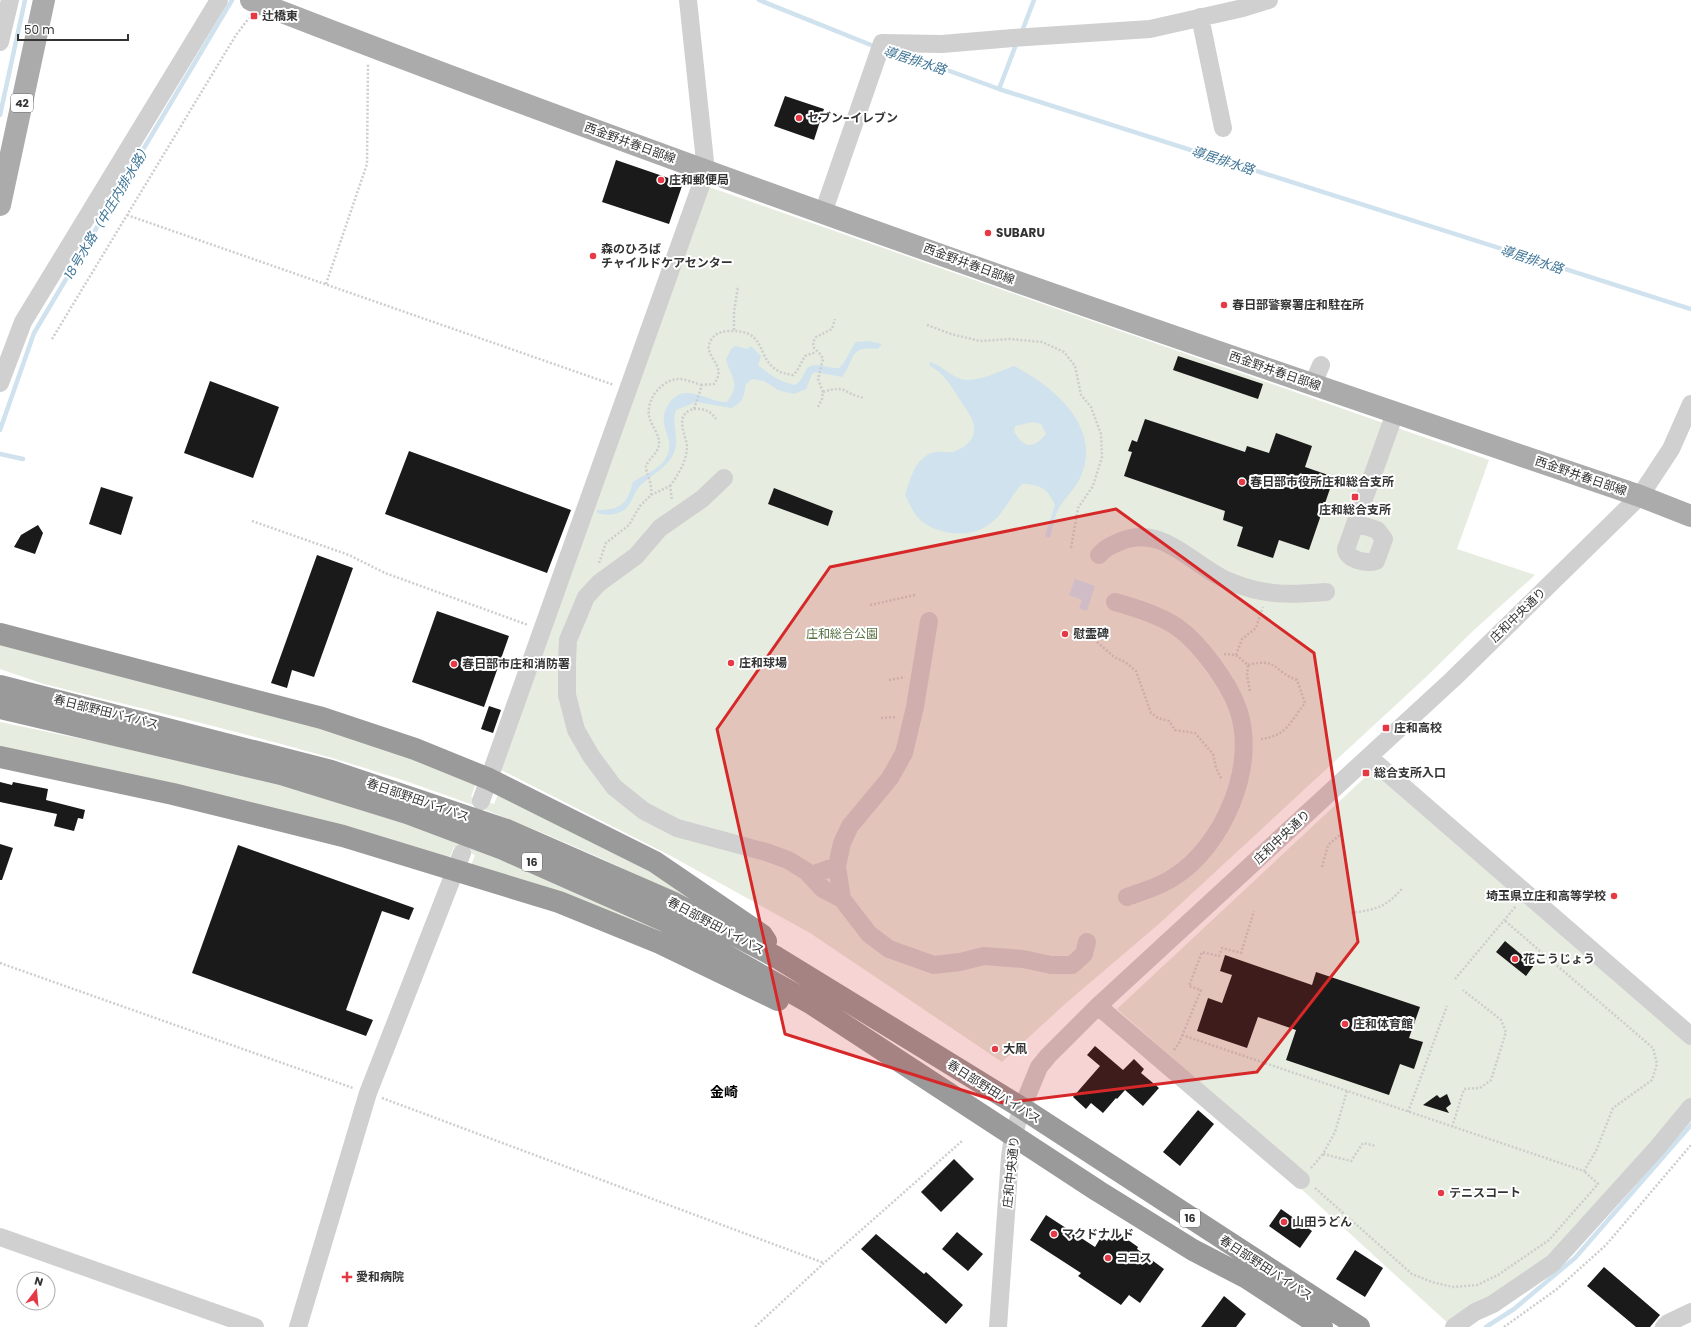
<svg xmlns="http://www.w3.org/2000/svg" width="1691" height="1327" font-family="Poppins,'Noto Sans JP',sans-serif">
<rect width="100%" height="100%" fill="#fff"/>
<path fill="#e6ecdf" d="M 709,187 L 1489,460 L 1457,549 L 1535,575 L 1474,630 L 1426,677 L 1160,923 L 1065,1004 L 1002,1062 L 810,933 L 671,856 L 499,769 Z
M 0,642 L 363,737 L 476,783 L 471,797 L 494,804 L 499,792 L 667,879 L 756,936 C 622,862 479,801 332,758 C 237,731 140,708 44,684 L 0,669 Z
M 0,722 L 145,752 L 276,783 L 380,814 L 478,850 L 625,912 L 771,990 L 470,868 L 475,855 L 454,847 L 448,861 L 0,750 Z
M 1375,768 L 1691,1041 L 1691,1101 L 1555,1253 L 1450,1325 L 1299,1187 L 1308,1178 L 1117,1009 Z"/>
<path fill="#cfe2ee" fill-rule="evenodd" d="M 869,341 L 882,344 L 878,349 C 848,346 857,357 842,377 L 816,372 L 812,374 L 806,389 L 794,394 L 778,390 L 764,381 L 752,379 L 746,384 C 743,397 745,400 732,408 L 696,402 L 676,410 C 671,423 679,436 675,450 C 669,468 651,474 639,487 C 633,494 632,504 624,510 C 617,515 606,516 597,513 L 597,510 C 621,510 627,504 633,482 C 645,474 660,470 667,456 C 673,444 666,435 664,423 C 662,411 672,394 685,393 C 699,392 713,402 727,402 C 742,382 730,377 726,359 L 731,349 L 736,346 L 747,349 L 751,346 L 761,356 L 758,365 C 770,375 780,382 795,385 C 803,380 802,376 806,370 C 811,360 830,369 839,368 C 848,360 849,350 856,342 Z
M 929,362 C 939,364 945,371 954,376 C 971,387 996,372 1014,366 C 1053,386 1104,428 1080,478 C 1075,489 1065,498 1059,508 C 1054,517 1053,528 1050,538 L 1045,536 L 1055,505 C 1048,489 1040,484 1022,484 C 1010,496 1005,512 991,523 C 972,538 944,536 924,523 C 915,517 910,505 905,495 C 909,483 914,463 926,456 C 937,449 942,453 953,452 C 959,450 964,447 968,443 C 982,429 969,413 960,400 C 952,388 944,372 930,366 ZM 1033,422 L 1041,424 L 1046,434 C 1033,450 1023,448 1014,431 L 1015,426 Z
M 1075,579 L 1095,586 L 1087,611 L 1079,608 L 1082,600 L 1069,595 Z"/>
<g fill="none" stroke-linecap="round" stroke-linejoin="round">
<path stroke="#cfe2ee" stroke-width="4.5" d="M 759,0 L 876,47
M 1021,34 L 1034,0
M 887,51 L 914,58 L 999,89 L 1691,309
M 999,89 L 1017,42
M 0,115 L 25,0
M 0,430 L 34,333 L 232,0
M 0,454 L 23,459
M 1486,1327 L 1514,1309 L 1575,1258 L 1691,1125"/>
</g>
<path fill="#1a1a1a" d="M 785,96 L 824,109 L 814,140 L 774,126 Z
M 616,160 L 683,183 L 669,224 L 602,202 Z
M 1178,356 L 1263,384 L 1258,399 L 1173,370 Z
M 210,381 L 279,407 L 253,478 L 184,453 Z
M 1145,419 L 1245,452 L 1247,446 L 1269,453 L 1276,433 L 1312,446 L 1305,467 L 1334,477 L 1309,550 L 1279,540 L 1273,558 L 1237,546 L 1243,527 L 1223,520 L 1225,511 L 1124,476 L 1132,452 L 1128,451 L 1132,440 L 1137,442 Z
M 409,451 L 571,510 L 547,573 L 385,514 Z
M 101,487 L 133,497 L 121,535 L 89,524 Z
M 774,488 L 833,511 L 828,526 L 768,504 Z
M 38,525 L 43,533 L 35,554 L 14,547 L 21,535 Z
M 317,555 L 353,568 L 314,677 L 292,670 L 287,688 L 271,683 Z
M 437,611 L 509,636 L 484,707 L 412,682 Z
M 489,706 L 501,710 L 493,733 L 481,729 Z
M 0,782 L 12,785 L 13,782 L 48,789 L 46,800 L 85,810 L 83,819 L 78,818 L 74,831 L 54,826 L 57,814 L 0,802 Z
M 0,844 L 13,848 L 2,880 L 0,880 Z
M 238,845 L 414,908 L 409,920 L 382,911 L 346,1010 L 373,1020 L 366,1036 L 192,973 Z
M 1505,941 L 1534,965 L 1526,976 L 1496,952 Z
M 1225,955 L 1312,985 L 1316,972 L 1420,1007 L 1409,1038 L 1423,1042 L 1414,1069 L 1400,1064 L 1389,1095 L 1286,1060 L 1296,1030 L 1258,1017 L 1247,1048 L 1197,1031 L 1208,998 L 1222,1003 L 1232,975 L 1220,971 Z
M 1095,1046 L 1123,1070 L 1134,1059 L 1144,1069 L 1141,1073 L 1159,1088 L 1143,1106 L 1125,1090 L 1117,1099 L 1116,1098 L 1103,1113 L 1091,1103 L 1086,1109 L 1073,1097 L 1100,1066 L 1087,1055 Z
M 1447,1094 L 1451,1104 L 1446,1108 L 1449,1113 L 1423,1105 L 1437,1095 L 1440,1098 Z
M 1198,1110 L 1214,1124 L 1180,1166 L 1163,1152 Z
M 954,1159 L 974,1179 L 941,1212 L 921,1192 Z
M 1281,1209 L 1312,1231 L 1300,1248 L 1269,1226 Z
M 1046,1215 L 1095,1247 L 1101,1237 L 1107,1241 L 1114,1230 L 1138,1247 L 1137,1249 L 1164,1269 L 1140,1303 L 1129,1295 L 1121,1305 L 1078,1276 L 1081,1273 L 1030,1240 Z
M 957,1232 L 983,1254 L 968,1271 L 942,1249 Z
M 876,1234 L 924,1274 L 926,1272 L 963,1305 L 946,1324 L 861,1249 Z
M 1355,1250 L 1383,1268 L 1365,1297 L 1336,1279 Z
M 1604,1267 L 1660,1315 L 1650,1327 L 1636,1327 L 1587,1286 Z
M 1224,1296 L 1246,1314 L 1236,1327 L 1201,1327 Z"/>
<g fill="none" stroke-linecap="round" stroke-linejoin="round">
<path stroke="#cdcdcd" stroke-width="2.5" stroke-dasharray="2 2" stroke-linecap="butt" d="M 127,215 L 614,385
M 326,284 L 367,164 L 368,64
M 927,325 L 951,334 L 980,341 L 1010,339 L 1042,342 L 1064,352 L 1075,366 L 1081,395 L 1091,407 L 1101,434 L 1102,457 L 1093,486 L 1078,508 L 1071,548
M 734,330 L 734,312 L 738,286
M 52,339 L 236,35 L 249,18
M 823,392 L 818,379 L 823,359 L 821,355 L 814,348 L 813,342 L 816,337 L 832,329 L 835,319
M 818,407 L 822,399 L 823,392 C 848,384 842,394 865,398
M 694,409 C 703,408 711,411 716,419
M 670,486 C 678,475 687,461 687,446 C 686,435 673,414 694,409 L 702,385 L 714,384 C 729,364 701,357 711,340 C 715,333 723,331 730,331 C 766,330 756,354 775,369 C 781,373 786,374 793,375 L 797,371 L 805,356 L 816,352
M 651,495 C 653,484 645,471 646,466 C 649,458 660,452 659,442 C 659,434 651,425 649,416 C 646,400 661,380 678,379 C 686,379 694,383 702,385
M 252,521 L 349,555 L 385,573 L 528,625
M 599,563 L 606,543 L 629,525 L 640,506 L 651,495 L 670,486 L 672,500
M 870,605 L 915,595
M 1097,642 L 1114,657 L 1125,662 L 1136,671 L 1151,713 L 1158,718 L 1169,721 L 1175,730 L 1195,733 L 1213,754 L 1216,768 L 1222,780
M 1224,654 L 1236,655 L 1248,665 L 1247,675 L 1250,692
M 1236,655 L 1242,639 L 1256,628 L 1263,607
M 1248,665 C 1278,657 1274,672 1297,680 L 1305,703 C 1290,722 1287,736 1261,739
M 889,680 L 905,677
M 881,718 L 896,717
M 1322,867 L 1328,845 L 1341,834
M 1351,913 C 1378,909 1384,908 1403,888
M 0,963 L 353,1088
M 1455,979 L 1516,906
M 1182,1035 L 1584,1171 L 1596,1151 L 1613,1108 L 1652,1080 L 1657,1064 L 1653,1048 L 1504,920
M 1174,1050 L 1179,1043 L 1201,990 L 1189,986 L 1202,952 L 1219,956 L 1222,948 L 1241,953 L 1254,911
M 1347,1091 L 1335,1132 L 1323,1154 L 1351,1161 L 1363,1143 L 1376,1146
M 382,1098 L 824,1263
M 1408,1112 L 1447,1006
M 1452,1127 L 1464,1089 L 1480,1088 L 1491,1080 L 1506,1032 L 1501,1020 L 1463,990
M 1311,1168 L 1323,1154
M 1315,1188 L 1412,1274 L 1432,1282 L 1453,1287 L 1477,1285 L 1498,1275 L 1549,1240 L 1598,1184 L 1584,1171
M 755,1327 L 824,1263 L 962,1141
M 1504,1327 L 1557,1289 L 1606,1245 L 1691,1145"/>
<path stroke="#d0d0d0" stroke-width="18" d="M 1200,17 L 1223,128
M 0,42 L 10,0
M 823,213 L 882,43 L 942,44 L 1013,38 L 1150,29 L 1243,8 L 1269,0
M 0,383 L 23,322 L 219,0
M 1313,384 L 1321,365
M 724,478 L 702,499 L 660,528 L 636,556 L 599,583 L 586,597 L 568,640 L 567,661 L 567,695 L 576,730 L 591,756 L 614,787 L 644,811 L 677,828 L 766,852 L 788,860 L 806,871 L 823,889 L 842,899 L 837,866 L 811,875
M 1356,523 L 1377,530 L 1384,539 L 1376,561 C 1367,564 1347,560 1346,549 L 1395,413
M 1099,555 C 1105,548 1110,546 1119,542 C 1163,522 1194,568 1231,582 C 1265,596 1291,595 1326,592
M 1115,602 C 1136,608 1159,615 1177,627 C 1200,643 1229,683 1238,709 C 1258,766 1223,846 1174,877 C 1160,887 1143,891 1127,897
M 1369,757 L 1691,1036
M 481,801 L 706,171 L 688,0
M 837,866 L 842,843 L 850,826 L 890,778 L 904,753 L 915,707 L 929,621
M 842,899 L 869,934 L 889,949 L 934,965 L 960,962 L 984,956 L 1023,959 L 1051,965 L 1072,965 L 1084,954 L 1087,942
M 1098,1006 L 1301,1180
M 0,1237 L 255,1327
M 298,1327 L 368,1093 L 462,853
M 998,1327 L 1010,1157 L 1013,1136 L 1022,1108 L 1039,1067 L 1048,1056 L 1098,1006 L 1453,679 L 1640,496 L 1671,449 L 1691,404
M 1454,1327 L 1475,1312 L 1493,1304 L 1553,1263 L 1657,1148 L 1691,1107
M 1664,1327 L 1668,1323 L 1691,1312"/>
<path stroke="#ababab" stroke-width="22" d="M 251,0 C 709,178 1174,338 1640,496 L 1691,516
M 0,205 L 44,0"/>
<path stroke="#9a9a9a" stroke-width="22" d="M 0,634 L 322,718 L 415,749 L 489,779 L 655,862 L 762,935 L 766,941
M 0,686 L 331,771 L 507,830 L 672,902 L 776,957 L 1022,1108 L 1359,1327
M 0,708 L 281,774 L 407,813 L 503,849 L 665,921 L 812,1004 L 1098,1191 L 1193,1250 L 1247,1278 L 1322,1327
M 0,757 L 173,794 L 343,836 L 559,902 L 660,943 L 778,1000"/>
</g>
<path fill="#d62828" fill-opacity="0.2" stroke="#d62828" stroke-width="3" stroke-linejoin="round" d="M 1116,509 L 1314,653 L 1358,942 L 1257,1072 L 1003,1103 L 785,1034 L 717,729 L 830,567 Z"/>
<g fill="#e63946" stroke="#fff" stroke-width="1.5">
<rect x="250" y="12" width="8" height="8" rx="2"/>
<circle cx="799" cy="118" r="4"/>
<circle cx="661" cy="180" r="4"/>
<circle cx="988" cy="233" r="4"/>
<circle cx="593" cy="256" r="4"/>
<circle cx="1224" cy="305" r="4"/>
<circle cx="1242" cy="482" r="4"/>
<rect x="1351" y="493" width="8" height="8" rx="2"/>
<circle cx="1065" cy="634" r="4"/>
<circle cx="731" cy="663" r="4"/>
<circle cx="454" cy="664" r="4"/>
<rect x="1382" y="724" width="8" height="8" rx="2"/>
<rect x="1362" y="769" width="8" height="8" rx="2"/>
<circle cx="1614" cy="896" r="4"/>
<circle cx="1515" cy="959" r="4"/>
<circle cx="1345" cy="1024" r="4"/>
<circle cx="995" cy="1049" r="4"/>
<circle cx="1441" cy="1193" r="4"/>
<circle cx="1284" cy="1222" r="4"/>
<circle cx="1054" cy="1234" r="4"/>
<circle cx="1108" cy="1258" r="4"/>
<path d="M345 1271h4v4h4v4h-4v4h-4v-4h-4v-4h4z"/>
</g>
<g text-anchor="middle" stroke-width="4" stroke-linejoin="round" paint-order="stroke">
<g fill="#fff" stroke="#707070" stroke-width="1">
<rect x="11" y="94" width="22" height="18" rx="3"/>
<rect x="522" y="853" width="20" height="18" rx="3"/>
<rect x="1180" y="1209" width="20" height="18" rx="3"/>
</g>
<g font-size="11" font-weight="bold" fill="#333">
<text x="22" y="107">42</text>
<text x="532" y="866">16</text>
<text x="1190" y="1222">16</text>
</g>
<g font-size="12" font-weight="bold" fill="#333" stroke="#fff" text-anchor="start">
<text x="262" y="20">辻橋東</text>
<text x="807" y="122">セブン-イレブン</text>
<text x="669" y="184">庄和郵便局</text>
<text x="996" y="237">SUBARU</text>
<text x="601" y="253">森のひろば<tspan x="601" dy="14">チャイルドケアセンター</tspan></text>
<text x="1232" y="309">春日部警察署庄和駐在所</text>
<text x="1250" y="486">春日部市役所庄和総合支所</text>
<text x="1355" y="514" text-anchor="middle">庄和総合支所</text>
<text x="1073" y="638">慰霊碑</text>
<text x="739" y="667">庄和球場</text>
<text x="462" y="668">春日部市庄和消防署</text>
<text x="1394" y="732">庄和高校</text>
<text x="1374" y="777">総合支所入口</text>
<text x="1606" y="900" text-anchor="end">埼玉県立庄和高等学校</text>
<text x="1523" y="963">花こうじょう</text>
<text x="1353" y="1028">庄和体育館</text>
<text x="1003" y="1053">大凧</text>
<text x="1449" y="1197">テニスコート</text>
<text x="1292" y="1226">山田うどん</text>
<text x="1062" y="1238">マクドナルド</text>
<text x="1116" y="1262">ココス</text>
<text x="356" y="1281">愛和病院</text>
</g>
<g font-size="12" fill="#333" stroke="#fff">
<text transform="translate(630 143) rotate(20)" y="4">西金野井春日部線</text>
<text transform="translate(969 264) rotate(20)" y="4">西金野井春日部線</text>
<text transform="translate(1275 371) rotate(19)" y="4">西金野井春日部線</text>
<text transform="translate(1581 476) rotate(19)" y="4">西金野井春日部線</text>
<text transform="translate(1518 615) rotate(-44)" y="4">庄和中央通り</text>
<text transform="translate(106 712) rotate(14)" y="4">春日部野田バイパス</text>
<text transform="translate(418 800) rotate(19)" y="4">春日部野田バイパス</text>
<text transform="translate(1282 837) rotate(-43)" y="4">庄和中央通り</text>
<text transform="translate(716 926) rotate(28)" y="4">春日部野田バイパス</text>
<text transform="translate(994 1092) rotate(32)" y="4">春日部野田バイパス</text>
<text transform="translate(1011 1172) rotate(-84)" y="4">庄和中央通り</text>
<text transform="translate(1266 1268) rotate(33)" y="4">春日部野田バイパス</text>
</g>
<g font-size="12" fill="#56703f" stroke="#fff">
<text x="842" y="638">庄和総合公園</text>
</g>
<g font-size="13" font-style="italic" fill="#3f7597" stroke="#fff">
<text transform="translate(915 60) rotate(18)" y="5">導居排水路</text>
<text transform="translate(1223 160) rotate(18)" y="5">導居排水路</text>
<text transform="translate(107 211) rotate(-59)" y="5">18号水路（中庄内排水路）</text>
<text transform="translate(1532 259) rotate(18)" y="5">導居排水路</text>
</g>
<g font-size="14" font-weight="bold" fill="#000" stroke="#fff">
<text x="724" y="1097">金崎</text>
</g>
</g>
<g transform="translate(36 1291) rotate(16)"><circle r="19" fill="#ffffff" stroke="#adadad"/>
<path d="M0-3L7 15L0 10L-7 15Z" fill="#e63946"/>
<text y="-6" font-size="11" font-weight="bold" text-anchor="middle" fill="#333333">N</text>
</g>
<path d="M18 34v6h110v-6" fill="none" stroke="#333333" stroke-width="2"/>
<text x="24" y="34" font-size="12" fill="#333333" stroke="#ffffff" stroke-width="3" paint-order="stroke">50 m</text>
</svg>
